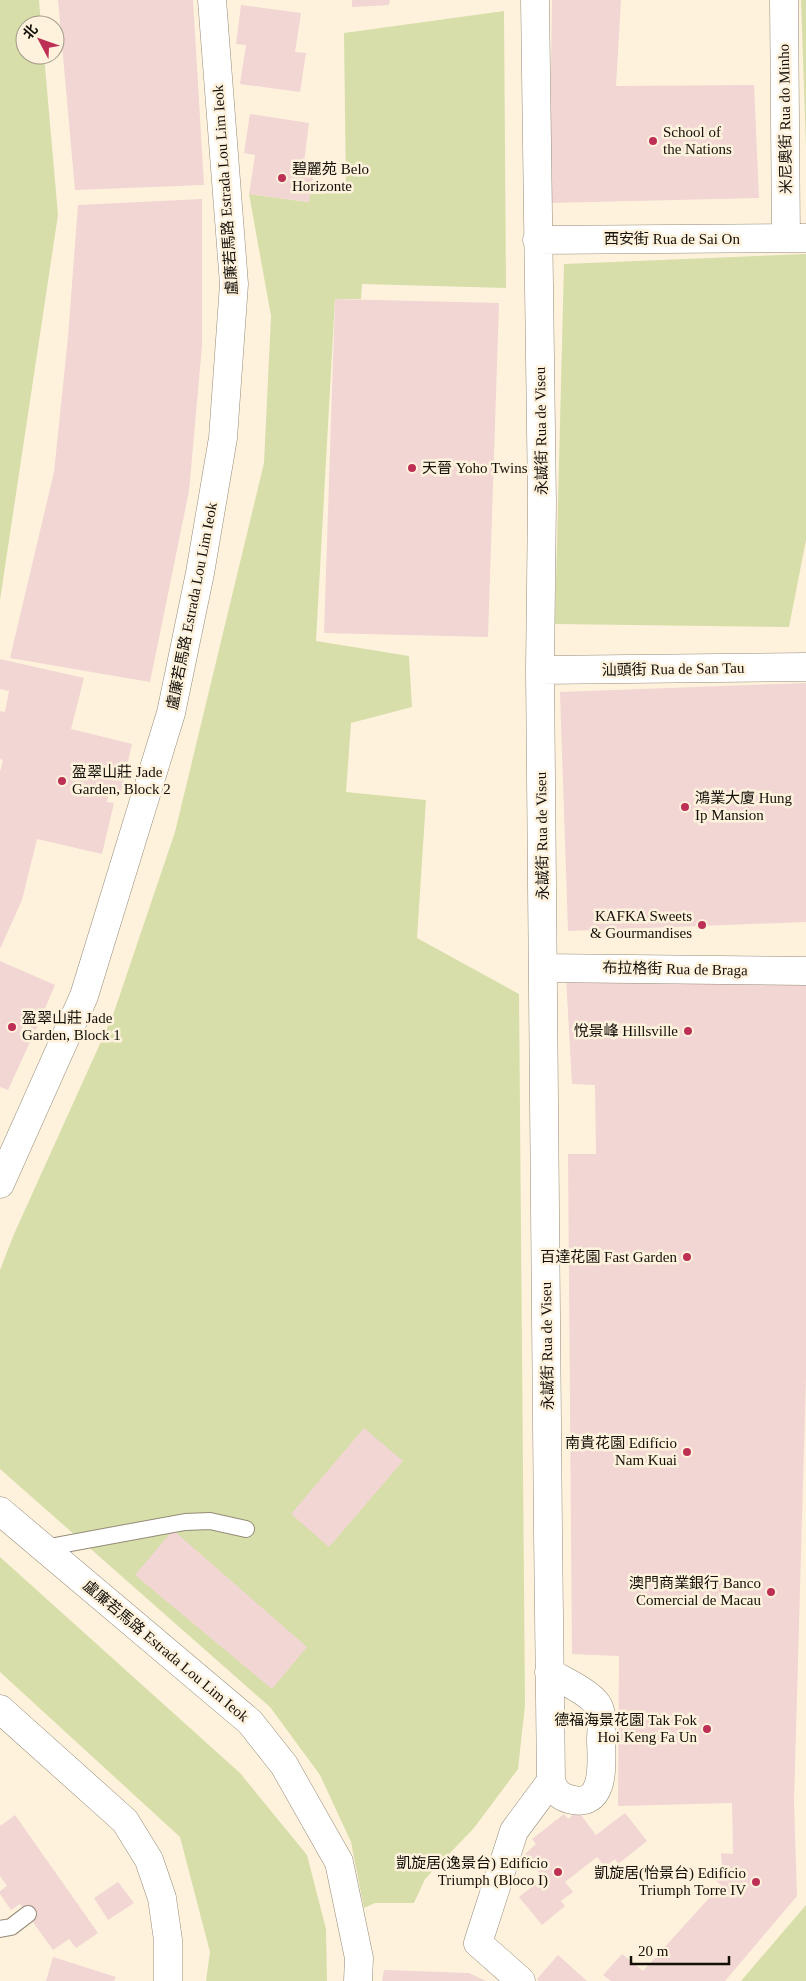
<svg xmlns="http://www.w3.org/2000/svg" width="806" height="1981" font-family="'Times New Roman','Noto Sans SC',serif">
<rect width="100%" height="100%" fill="#fef2dd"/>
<path fill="#d7deaa" d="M 0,0 L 39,0 L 41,25 L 25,25 L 25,55 L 44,55 L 58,215 L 0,600 Z
M 801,0 L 806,0 L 806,148 Z
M 504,11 L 506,288 L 362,284 L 361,299 L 335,299 L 316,641 L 409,656 L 412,707 L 351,723 L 346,792 L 426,800 L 417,938 L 519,994 L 525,1705 L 518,1769 L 474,1828 L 425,1879 L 414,1903 L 375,1903 L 364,1908 L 351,1842 L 320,1775 L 270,1707 L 0,1469 L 0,1270 L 14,1234 L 113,1015 L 175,832 L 264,463 L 271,316 L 249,194 L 308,202 L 310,194 L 346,192 L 344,33 Z
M 806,254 L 806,540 L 789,627 L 555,624 L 564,264 Z
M 0,1557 L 240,1773 L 307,1855 L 326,1929 L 327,1981 L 206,1981 L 210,1952 L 180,1837 L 0,1672 Z
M 806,1905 L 806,1981 L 741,1981 Z"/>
<path fill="#f1d6d3" d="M 58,0 L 193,0 L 204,185 L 75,190 Z
M 352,0 L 390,0 L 389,5 L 352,7 Z
M 552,0 L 621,0 L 616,86 L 754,85 L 759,198 L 549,203 Z
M 241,5 L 301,13 L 295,52 L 306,53 L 300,92 L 240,84 L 246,45 L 236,44 Z
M 250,114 L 309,123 L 304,162 L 315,163 L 309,202 L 249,194 L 255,155 L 244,153 Z
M 202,199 L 202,346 L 189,491 L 150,682 L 10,658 L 54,472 L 68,337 L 78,205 Z
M 335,299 L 499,303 L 488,637 L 324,633 Z
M 0,659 L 84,678 L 71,729 L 132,744 L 121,792 L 109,790 L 107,802 L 114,803 L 102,854 L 37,839 L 22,900 L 0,949 L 0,772 L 3,760 L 0,759 L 0,711 L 5,712 L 9,691 L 0,689 Z
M 806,683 L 806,922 L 568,931 L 560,692 Z
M 0,961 L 55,985 L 36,1030 L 24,1024 L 19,1035 L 31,1040 L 8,1090 L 0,1087 Z
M 566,977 L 806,978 L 806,1377 L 794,1802 L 797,1896 L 725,1981 L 611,1981 L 603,1975 L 622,1954 L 643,1971 L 721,1885 L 713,1878 L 722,1868 L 721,1853 L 733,1854 L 732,1803 L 618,1806 L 619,1656 L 572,1654 L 568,1154 L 596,1154 L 595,1085 L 572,1084 Z
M 364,1428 L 403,1461 L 329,1547 L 291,1514 Z
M 173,1530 L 307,1647 L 272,1689 L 135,1575 Z
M 578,1811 L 596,1835 L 625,1813 L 647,1841 L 618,1864 L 615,1859 L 605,1867 L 597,1857 L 565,1882 L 573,1892 L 561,1901 L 565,1906 L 542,1925 L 519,1897 L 543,1878 L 525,1854 L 536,1844 L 532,1839 L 564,1814 L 568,1819 Z
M 15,1815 L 98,1933 L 76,1948 L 69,1939 L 53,1950 L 20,1904 L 11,1910 L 0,1894 L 0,1891 L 7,1886 L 0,1876 L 0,1826 Z
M 118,1882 L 134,1903 L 108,1920 L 94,1898 Z
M 558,1955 L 587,1981 L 539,1981 L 537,1979 Z
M 53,1957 L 116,1977 L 114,1981 L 46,1981 Z
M 384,1970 L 469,1973 L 486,1981 L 382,1981 Z"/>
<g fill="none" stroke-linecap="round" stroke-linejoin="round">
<defs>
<path id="service" d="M 44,1548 L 185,1522 L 210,1521 L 246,1529
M 0,1929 L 11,1927 L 28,1914"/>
<path id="minor" d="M 535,0 L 542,501 L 540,670 L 548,1532 L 551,1781 C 554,1790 560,1797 569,1799 C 606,1810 602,1763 601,1741 C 601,1730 604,1714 597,1704 C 589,1692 562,1680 549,1672
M 784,0 L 786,238
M 537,240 L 806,238
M 540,670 L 806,667
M 543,968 L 806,971
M 0,1709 L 125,1821 L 149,1860 L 162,1898 L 168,1940 L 168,1981
M 521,1981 L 478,1943 L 514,1831 L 551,1781"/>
<path id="tertiary" d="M 0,1184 L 84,996 L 171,713 L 200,573 L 223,438 L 234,284 L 212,0
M 0,1511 L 250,1722 L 284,1765 L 339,1862 L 359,1958 L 358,1981"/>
</defs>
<use href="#service" stroke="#968b78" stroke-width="18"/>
<use href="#minor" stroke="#968b78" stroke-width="29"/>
<use href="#tertiary" stroke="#968b78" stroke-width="29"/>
<use href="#service" stroke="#fff" stroke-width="16"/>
<use href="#minor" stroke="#fff" stroke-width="28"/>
<use href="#tertiary" stroke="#fff" stroke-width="28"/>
</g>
<g fill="#be2f56" stroke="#fef2dd" stroke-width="2">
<circle cx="653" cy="141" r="5"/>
<circle cx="282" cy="178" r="5"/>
<circle cx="412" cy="468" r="5"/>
<circle cx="62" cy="781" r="5"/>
<circle cx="685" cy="807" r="5"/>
<circle cx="702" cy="925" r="5"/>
<circle cx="12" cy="1027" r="5"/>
<circle cx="688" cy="1031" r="5"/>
<circle cx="687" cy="1257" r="5"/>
<circle cx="687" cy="1452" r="5"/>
<circle cx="771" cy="1592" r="5"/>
<circle cx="707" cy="1729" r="5"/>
<circle cx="558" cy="1872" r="5"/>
<circle cx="756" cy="1882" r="5"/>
</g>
<g text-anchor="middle" stroke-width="5" stroke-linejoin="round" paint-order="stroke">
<g font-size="15" fill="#141009" stroke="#fef2dd">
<text transform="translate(785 119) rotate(-91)" y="5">米尼奧街 Rua do Minho</text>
<text transform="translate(225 190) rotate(-94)" y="5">盧廉若馬路 Estrada Lou Lim Ieok</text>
<text x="672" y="244">西安街 Rua de Sai On</text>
<text transform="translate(541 431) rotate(-91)" y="5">永誠街 Rua de Viseu</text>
<text transform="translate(192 606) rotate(-79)" y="5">盧廉若馬路 Estrada Lou Lim Ieok</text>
<text transform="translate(673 669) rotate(-1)" y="5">汕頭街 Rua de San Tau</text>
<text transform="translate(542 836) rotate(-91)" y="5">永誠街 Rua de Viseu</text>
<text transform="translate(675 969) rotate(1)" y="5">布拉格街 Rua de Braga</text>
<text transform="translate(547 1346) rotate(-91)" y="5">永誠街 Rua de Viseu</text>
<text transform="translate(166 1651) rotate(40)" y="5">盧廉若馬路 Estrada Lou Lim Ieok</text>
</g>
<g font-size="15" fill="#141009" stroke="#fef2dd" text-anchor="end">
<text x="663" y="137" text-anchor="start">School of<tspan x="663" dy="17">the Nations</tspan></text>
<text x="292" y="174" text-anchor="start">碧麗苑 Belo<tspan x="292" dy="17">Horizonte</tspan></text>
<text x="422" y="473" text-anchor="start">天晉 Yoho Twins</text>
<text x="72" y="777" text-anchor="start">盈翠山莊 Jade<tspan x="72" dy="17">Garden, Block 2</tspan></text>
<text x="695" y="803" text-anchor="start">鴻業大廈 Hung<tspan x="695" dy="17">Ip Mansion</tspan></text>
<text x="692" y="921">KAFKA Sweets<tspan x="692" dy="17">&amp; Gourmandises</tspan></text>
<text x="22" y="1023" text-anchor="start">盈翠山莊 Jade<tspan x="22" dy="17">Garden, Block 1</tspan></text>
<text x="678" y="1036">悅景峰 Hillsville</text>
<text x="677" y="1262">百達花園 Fast Garden</text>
<text x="677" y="1448">南貴花園 Edifício<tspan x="677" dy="17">Nam Kuai</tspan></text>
<text x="761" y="1588">澳門商業銀行 Banco<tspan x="761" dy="17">Comercial de Macau</tspan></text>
<text x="697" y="1725">德福海景花園 Tak Fok<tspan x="697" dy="17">Hoi Keng Fa Un</tspan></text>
<text x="548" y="1868">凱旋居(逸景台) Edifício<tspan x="548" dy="17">Triumph (Bloco I)</tspan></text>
<text x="746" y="1878">凱旋居(怡景台) Edifício<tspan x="746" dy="17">Triumph Torre IV</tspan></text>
</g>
</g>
<g transform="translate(40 40) rotate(311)"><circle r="24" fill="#fef2dd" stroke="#a09888"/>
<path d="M0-4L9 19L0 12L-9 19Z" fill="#be2f56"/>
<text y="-8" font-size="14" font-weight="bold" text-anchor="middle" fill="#141009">北</text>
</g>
<path d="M631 1956v8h98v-8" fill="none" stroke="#141009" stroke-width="2.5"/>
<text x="638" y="1956" font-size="15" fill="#141009" stroke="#fef2dd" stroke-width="4" paint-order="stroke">20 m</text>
</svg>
